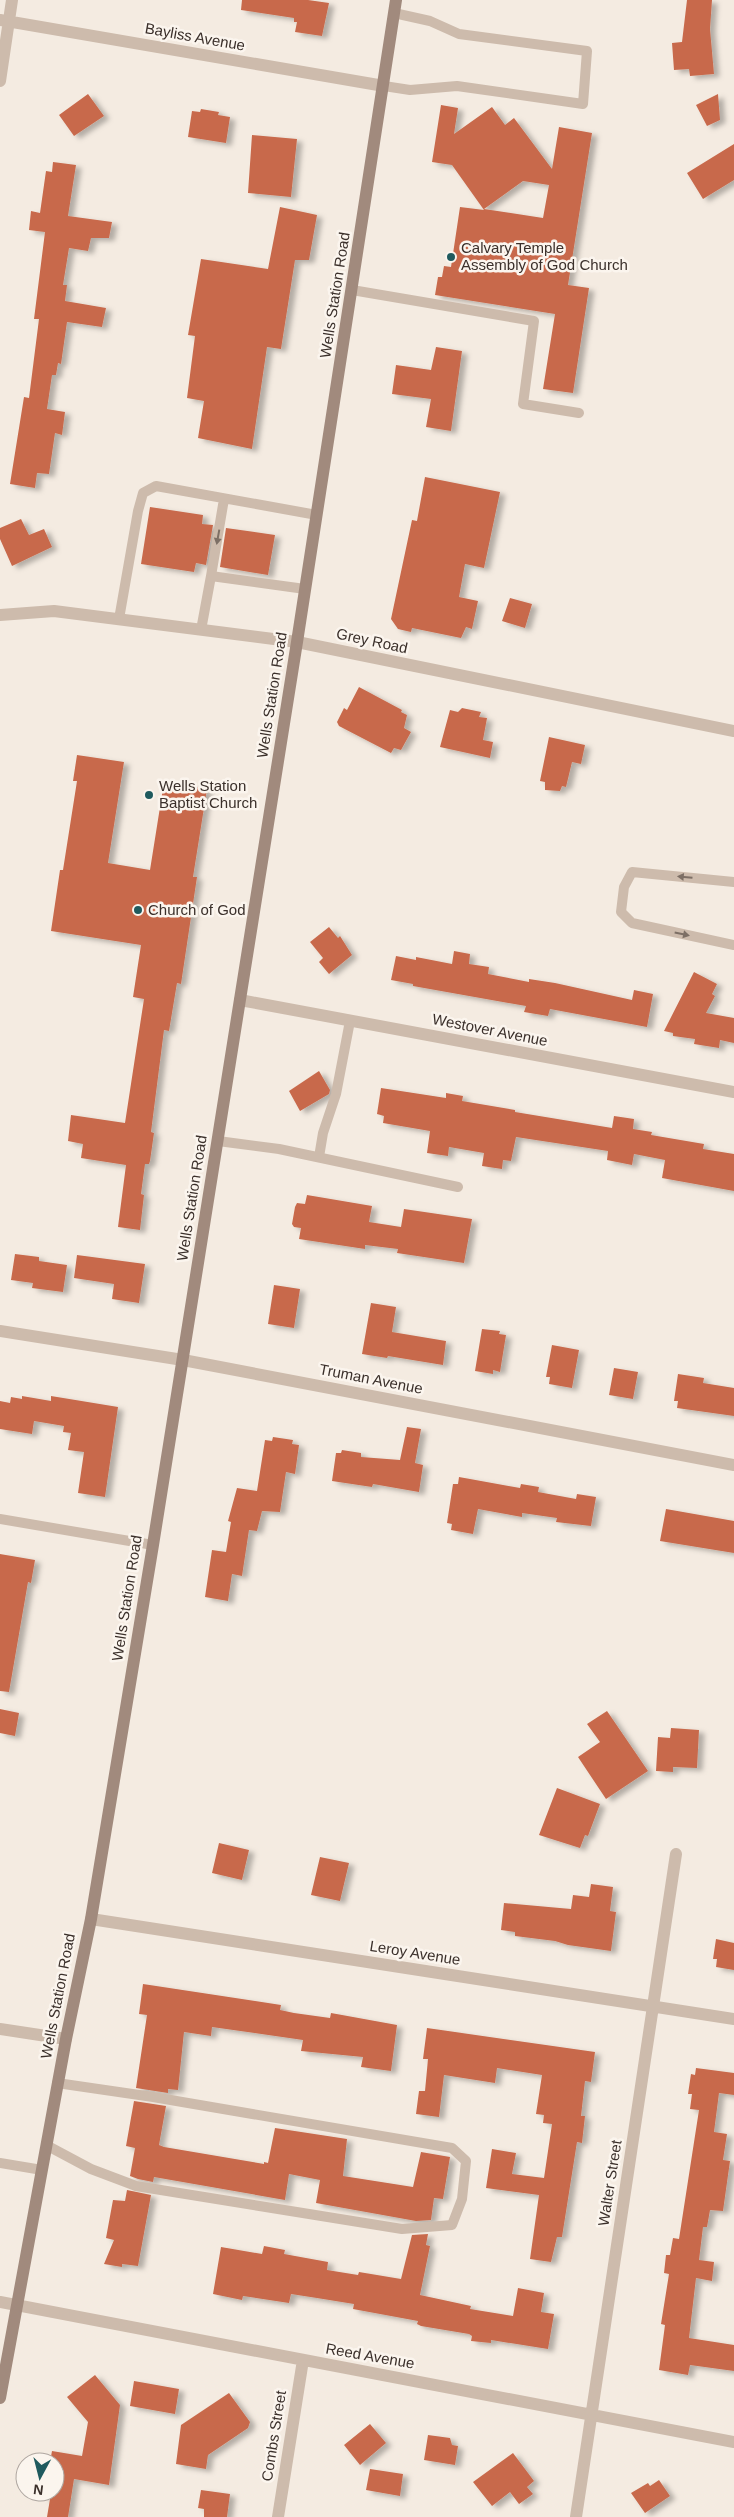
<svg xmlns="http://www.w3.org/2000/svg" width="734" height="2517" font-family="Arial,sans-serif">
<defs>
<filter id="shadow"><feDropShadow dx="5.5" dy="3" stdDeviation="2.5" flood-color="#0004"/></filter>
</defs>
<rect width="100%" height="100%" fill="#f4ebe1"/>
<path fill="#c8694b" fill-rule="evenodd" filter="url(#shadow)" d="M 242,0 L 308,0 L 329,3 L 322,36 L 295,32 L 297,22 L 294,22 L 294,18 L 241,10 Z
M 687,0 L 712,0 L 710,29 L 714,74 L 690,76 L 689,69 L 674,70 L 672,43 L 682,42 Z
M 88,94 L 104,116 L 74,136 L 59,115 Z
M 718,94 L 720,120 L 707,126 L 696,105 Z
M 441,105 L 458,108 L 454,134 L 492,107 L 505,125 L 514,118 L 552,169 L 559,127 L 592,133 L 568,285 L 589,288 L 573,393 L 543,389 L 555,314 L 435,295 L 438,277 L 442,277 L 444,266 L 451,267 L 460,207 L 484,210 L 452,165 L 432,162 ZM 523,181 L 549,185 L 543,218 L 484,209 Z
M 201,109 L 219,112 L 218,115 L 230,117 L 226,143 L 188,137 L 192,111 L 200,112 Z
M 252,135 L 297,139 L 291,197 L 248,193 Z
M 734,144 L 734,180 L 703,199 L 687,173 Z
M 53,162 L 76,165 L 68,216 L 112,222 L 109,238 L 91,238 L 88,251 L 69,248 L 63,285 L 67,285 L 65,301 L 106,308 L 102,327 L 67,322 L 61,364 L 58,363 L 56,375 L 52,375 L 47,409 L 65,412 L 62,435 L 55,433 L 49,474 L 37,473 L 35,488 L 10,484 L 24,397 L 29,398 L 39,319 L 34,319 L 45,232 L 29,230 L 31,211 L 40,213 L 46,171 L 52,172 Z
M 280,207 L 317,215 L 309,260 L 295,260 L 281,349 L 267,347 L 252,449 L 198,438 L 204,401 L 187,398 L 195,336 L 188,335 L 201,259 L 268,269 Z
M 436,347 L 462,351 L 451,431 L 426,427 L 431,399 L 392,394 L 396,365 L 431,370 Z
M 425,477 L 500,492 L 484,568 L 465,564 L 459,597 L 478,601 L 472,629 L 466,627 L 461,638 L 412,628 L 411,632 L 398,629 L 391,619 L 412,520 L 417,521 Z
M 150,507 L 203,515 L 202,524 L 213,525 L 206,565 L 196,563 L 194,572 L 141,564 Z
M 21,519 L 29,535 L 44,529 L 52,547 L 12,566 L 0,539 L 0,528 Z
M 226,528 L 275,535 L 268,575 L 220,567 Z
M 510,598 L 532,604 L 525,628 L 502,621 Z
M 359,687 L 402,710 L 401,712 L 407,715 L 404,728 L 411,732 L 401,750 L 394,748 L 391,753 L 339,726 L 337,722 L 344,708 L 347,710 Z
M 462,708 L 481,712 L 479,717 L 487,718 L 483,740 L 493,742 L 490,758 L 440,747 L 450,710 L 458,712 Z
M 549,737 L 585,745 L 581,764 L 572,762 L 566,787 L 562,786 L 560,791 L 545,790 L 545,782 L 540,781 Z
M 77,755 L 124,762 L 108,863 L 150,870 L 164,782 L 207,789 L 193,877 L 197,877 L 181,984 L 177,983 L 169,1031 L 164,1030 L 151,1132 L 154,1133 L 150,1161 L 149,1164 L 145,1164 L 141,1194 L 144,1195 L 140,1230 L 118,1227 L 126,1165 L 81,1158 L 83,1144 L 68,1141 L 71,1115 L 125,1123 L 144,999 L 133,997 L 141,945 L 51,931 L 60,870 L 63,870 L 77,781 L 73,781 Z
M 329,927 L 338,938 L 340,936 L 352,955 L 329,974 L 319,962 L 323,958 L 310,942 Z
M 454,951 L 470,954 L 469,964 L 489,967 L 488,974 L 529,982 L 529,979 L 555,983 L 632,1000 L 634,990 L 653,994 L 647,1027 L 550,1009 L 548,1016 L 524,1012 L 526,1006 L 413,986 L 413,984 L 391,980 L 396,956 L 416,960 L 416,957 L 452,964 Z
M 694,972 L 717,984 L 712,994 L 715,996 L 706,1013 L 734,1018 L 734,1043 L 720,1040 L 719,1048 L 694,1044 L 695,1039 L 673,1036 L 673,1033 L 664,1031 Z
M 319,1071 L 330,1090 L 329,1094 L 300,1111 L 289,1091 Z
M 381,1088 L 446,1098 L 446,1093 L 463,1096 L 462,1101 L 515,1110 L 515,1112 L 612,1128 L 614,1116 L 634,1119 L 633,1129 L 652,1132 L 651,1135 L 704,1144 L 703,1149 L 734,1154 L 734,1191 L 662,1178 L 665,1160 L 634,1154 L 632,1165 L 607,1160 L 608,1151 L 516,1137 L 511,1161 L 503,1160 L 502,1169 L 482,1166 L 484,1153 L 449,1147 L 448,1156 L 427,1153 L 430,1131 L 383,1123 L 384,1116 L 377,1114 Z
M 307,1195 L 372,1206 L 369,1222 L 401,1227 L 404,1209 L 472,1219 L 464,1263 L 397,1253 L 398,1249 L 365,1245 L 365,1249 L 299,1239 L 301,1228 L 294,1227 L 292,1224 L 295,1207 L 297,1203 L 305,1204 Z
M 15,1254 L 39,1257 L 39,1261 L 67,1265 L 63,1292 L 32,1288 L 33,1283 L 11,1280 Z
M 77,1255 L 145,1264 L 139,1303 L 112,1299 L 114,1284 L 74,1278 Z
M 274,1285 L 300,1289 L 294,1328 L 268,1324 Z
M 371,1303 L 396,1307 L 392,1332 L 446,1341 L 443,1365 L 388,1356 L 387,1358 L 362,1354 Z
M 482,1329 L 500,1331 L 499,1334 L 506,1335 L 500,1372 L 493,1370 L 493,1374 L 475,1371 Z
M 552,1345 L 579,1350 L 572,1388 L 549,1384 L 550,1377 L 546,1377 Z
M 614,1368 L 638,1372 L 633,1399 L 609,1395 Z
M 678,1374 L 704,1378 L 703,1383 L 734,1388 L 734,1416 L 677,1408 L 678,1401 L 674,1401 Z
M 22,1396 L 51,1401 L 51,1396 L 118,1407 L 105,1497 L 78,1493 L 84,1452 L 68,1450 L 71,1433 L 63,1432 L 64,1426 L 34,1421 L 32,1434 L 0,1429 L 0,1401 L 10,1403 L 11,1397 L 22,1399 Z
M 407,1427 L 421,1429 L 415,1463 L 423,1465 L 419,1492 L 373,1484 L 372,1487 L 332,1481 L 336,1453 L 341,1453 L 342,1450 L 361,1453 L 361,1457 L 400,1460 Z
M 273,1437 L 293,1440 L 292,1444 L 299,1445 L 295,1474 L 286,1472 L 280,1512 L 262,1511 L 257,1531 L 249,1530 L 242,1576 L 232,1574 L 228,1601 L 205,1597 L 212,1550 L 226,1552 L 231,1522 L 228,1521 L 237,1488 L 257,1491 L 265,1440 L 272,1441 Z
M 459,1477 L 520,1488 L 521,1484 L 539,1487 L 538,1492 L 576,1499 L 577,1494 L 596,1497 L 591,1526 L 556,1522 L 557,1518 L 522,1513 L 522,1517 L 478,1509 L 473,1534 L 451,1530 L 452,1524 L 447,1523 L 453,1484 L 458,1484 Z
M 666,1509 L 734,1521 L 734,1553 L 660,1541 Z
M 0,1554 L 35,1560 L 31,1583 L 28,1582 L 9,1692 L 0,1691 Z
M 0,1709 L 19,1713 L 15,1736 L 0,1733 Z
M 607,1711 L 648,1771 L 606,1799 L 578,1757 L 600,1742 L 587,1724 Z
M 671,1728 L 699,1730 L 697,1768 L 673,1767 L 673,1772 L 656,1771 L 658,1737 L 670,1738 Z
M 557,1788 L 600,1804 L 588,1836 L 585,1835 L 580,1848 L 539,1835 Z
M 219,1843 L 249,1850 L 242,1880 L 212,1873 Z
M 320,1857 L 349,1863 L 340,1901 L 311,1895 Z
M 591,1884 L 613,1887 L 610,1911 L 616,1912 L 611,1951 L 568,1945 L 555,1941 L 515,1936 L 515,1932 L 501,1930 L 504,1903 L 571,1909 L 573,1895 L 589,1897 Z
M 716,1939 L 734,1943 L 734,1970 L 716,1967 L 717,1959 L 713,1959 Z
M 143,1984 L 281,2005 L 280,2010 L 294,2013 L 330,2018 L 331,2013 L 397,2025 L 391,2071 L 361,2067 L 363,2057 L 301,2051 L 303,2040 L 212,2027 L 211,2036 L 184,2032 L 178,2090 L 168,2089 L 168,2093 L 136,2088 L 147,2015 L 139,2014 Z
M 427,2028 L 595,2052 L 591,2082 L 585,2081 L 581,2116 L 585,2116 L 582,2143 L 577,2142 L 562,2237 L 557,2237 L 551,2262 L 530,2259 L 539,2195 L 486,2188 L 492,2149 L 516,2153 L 512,2174 L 544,2178 L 552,2124 L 543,2123 L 544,2115 L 536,2114 L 542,2075 L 497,2068 L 495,2083 L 444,2075 L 439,2117 L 416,2114 L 419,2091 L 425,2091 L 428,2059 L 423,2059 Z
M 696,2068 L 734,2073 L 734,2095 L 719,2093 L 714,2132 L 727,2134 L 723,2160 L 730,2161 L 723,2211 L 710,2210 L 707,2227 L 703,2227 L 699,2260 L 714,2262 L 712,2281 L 696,2278 L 689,2338 L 734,2345 L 734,2371 L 690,2365 L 688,2375 L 659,2370 L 665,2325 L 661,2324 L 669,2274 L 664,2273 L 666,2255 L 670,2255 L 673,2238 L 679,2239 L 699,2110 L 690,2109 L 692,2094 L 688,2094 L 691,2074 L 695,2075 Z
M 134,2101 L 166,2106 L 159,2145 L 164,2147 L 264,2164 L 264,2162 L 268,2163 L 275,2128 L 347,2139 L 343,2176 L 413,2187 L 421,2152 L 450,2157 L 443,2199 L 434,2198 L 431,2220 L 416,2221 L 316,2203 L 320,2180 L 289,2174 L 285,2200 L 154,2177 L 153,2182 L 138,2179 L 130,2176 L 135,2148 L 126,2146 Z
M 127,2190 L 151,2195 L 138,2266 L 122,2264 L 122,2267 L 104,2264 L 114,2240 L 106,2238 L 113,2200 L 125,2201 Z
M 428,2234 L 426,2245 L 430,2246 L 420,2295 L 471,2306 L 470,2309 L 513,2316 L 518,2288 L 544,2293 L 541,2312 L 554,2314 L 548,2349 L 491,2340 L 491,2343 L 471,2341 L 472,2336 L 469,2334 L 421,2326 L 417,2324 L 418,2321 L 353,2309 L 354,2304 L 317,2298 L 291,2294 L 289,2303 L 243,2296 L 242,2300 L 213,2294 L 221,2247 L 262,2254 L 264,2246 L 285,2250 L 284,2254 L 328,2262 L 327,2270 L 358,2275 L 359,2272 L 401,2279 L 412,2235 Z
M 95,2375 L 120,2405 L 109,2485 L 74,2479 L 68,2517 L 47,2517 L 50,2499 L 44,2498 L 45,2492 L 55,2492 L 55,2462 L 50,2462 L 52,2451 L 82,2456 L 88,2422 L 67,2397 Z
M 134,2381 L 179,2389 L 175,2414 L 130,2406 Z
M 229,2393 L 250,2422 L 248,2428 L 208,2455 L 206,2469 L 176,2464 L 181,2425 Z
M 370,2424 L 386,2443 L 360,2465 L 344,2445 Z
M 428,2435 L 450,2438 L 452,2445 L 458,2446 L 455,2465 L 424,2460 Z
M 513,2453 L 534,2481 L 527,2487 L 533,2494 L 519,2504 L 510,2492 L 492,2506 L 473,2482 Z
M 370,2469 L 403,2474 L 400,2496 L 366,2490 Z
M 659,2480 L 670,2496 L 645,2513 L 631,2493 L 648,2483 L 650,2486 Z
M 201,2490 L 230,2494 L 227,2517 L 204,2517 L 204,2509 L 198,2508 Z"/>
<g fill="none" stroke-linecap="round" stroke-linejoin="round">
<path stroke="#cdbbac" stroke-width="10" d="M 384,86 L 410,90 L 457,86 L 583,104 L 587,51 L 459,34 L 430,21 L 394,13
M 352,290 L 534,321 L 523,404 L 579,413
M 211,576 L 224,499
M 119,619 L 138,511 L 143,493 L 156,486 L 317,515
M 201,630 L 211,576 L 305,589
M 734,882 L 632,872 L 624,887 L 621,912 L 632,923 L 734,945
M 218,1141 L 279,1149 L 458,1187
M 319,1157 L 323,1133 L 336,1094 L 350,1021
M 0,1519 L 153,1545
M 46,2145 L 91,2169 L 136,2186 L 402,2229 L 452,2225 L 462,2199 L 466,2161 L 452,2148 L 153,2097 L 57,2083
M 0,2163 L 42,2170"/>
<path stroke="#cdbbac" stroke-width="12" d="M 0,20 L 384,86
M 0,81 L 12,0
M 0,615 L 54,611 L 297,642 L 734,731
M 240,1000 L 734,1092
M 0,1331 L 183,1360 L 734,1465
M 91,1919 L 734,2019
M 0,2029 L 66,2039
M 0,2302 L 734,2442
M 278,2517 L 303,2360
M 576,2517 L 676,1854"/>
<path stroke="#a18a7d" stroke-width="12" d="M 0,2398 L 66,2039 L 91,1919 L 153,1545 L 297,642 L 396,0"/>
</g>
<defs><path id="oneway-solid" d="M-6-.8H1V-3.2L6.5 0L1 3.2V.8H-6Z" transform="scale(1.25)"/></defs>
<g fill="#7d6f65">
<use href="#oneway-solid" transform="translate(218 537) rotate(100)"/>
<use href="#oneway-solid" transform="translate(685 877) rotate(-175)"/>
<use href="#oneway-solid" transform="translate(682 934) rotate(12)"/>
</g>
<g fill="#1f5a5e" stroke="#fbf5ee" stroke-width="2">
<circle cx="451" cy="257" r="5"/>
<circle cx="149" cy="795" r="5"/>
<circle cx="138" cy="910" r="5"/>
</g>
<g text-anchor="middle" stroke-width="5" stroke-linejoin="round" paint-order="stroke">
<g font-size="15" fill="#3b302b" stroke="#fbf5ee">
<text transform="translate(195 37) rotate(10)" y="5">Bayliss Avenue</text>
<text transform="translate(335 295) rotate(-81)" y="5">Wells Station Road</text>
<text transform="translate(372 641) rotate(12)" y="5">Grey Road</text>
<text transform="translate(272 695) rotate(-81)" y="5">Wells Station Road</text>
<text transform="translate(490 1030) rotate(11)" y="5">Westover Avenue</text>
<text transform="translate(192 1198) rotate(-81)" y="5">Wells Station Road</text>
<text transform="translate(371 1379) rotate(11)" y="5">Truman Avenue</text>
<text transform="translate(127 1598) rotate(-81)" y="5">Wells Station Road</text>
<text transform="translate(415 1953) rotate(9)" y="5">Leroy Avenue</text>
<text transform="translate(58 1996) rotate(-79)" y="5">Wells Station Road</text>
<text transform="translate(610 2183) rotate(-81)" y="5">Walter Street</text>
<text transform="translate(370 2356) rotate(10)" y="5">Reed Avenue</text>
<text transform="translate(274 2436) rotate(-81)" y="5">Combs Street</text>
</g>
<g font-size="15" fill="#3b302b" stroke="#fbf5ee" text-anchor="start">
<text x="461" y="253">Calvary Temple<tspan x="461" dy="17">Assembly of God Church</tspan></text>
<text x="159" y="791">Wells Station<tspan x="159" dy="17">Baptist Church</tspan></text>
<text x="148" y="915">Church of God</text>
</g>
</g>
<g transform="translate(40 2477) rotate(187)"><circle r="24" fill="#fbf5ee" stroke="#aea6a0"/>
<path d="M0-4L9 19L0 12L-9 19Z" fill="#1f5a5e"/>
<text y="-8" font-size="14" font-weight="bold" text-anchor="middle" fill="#3b302b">N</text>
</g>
</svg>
